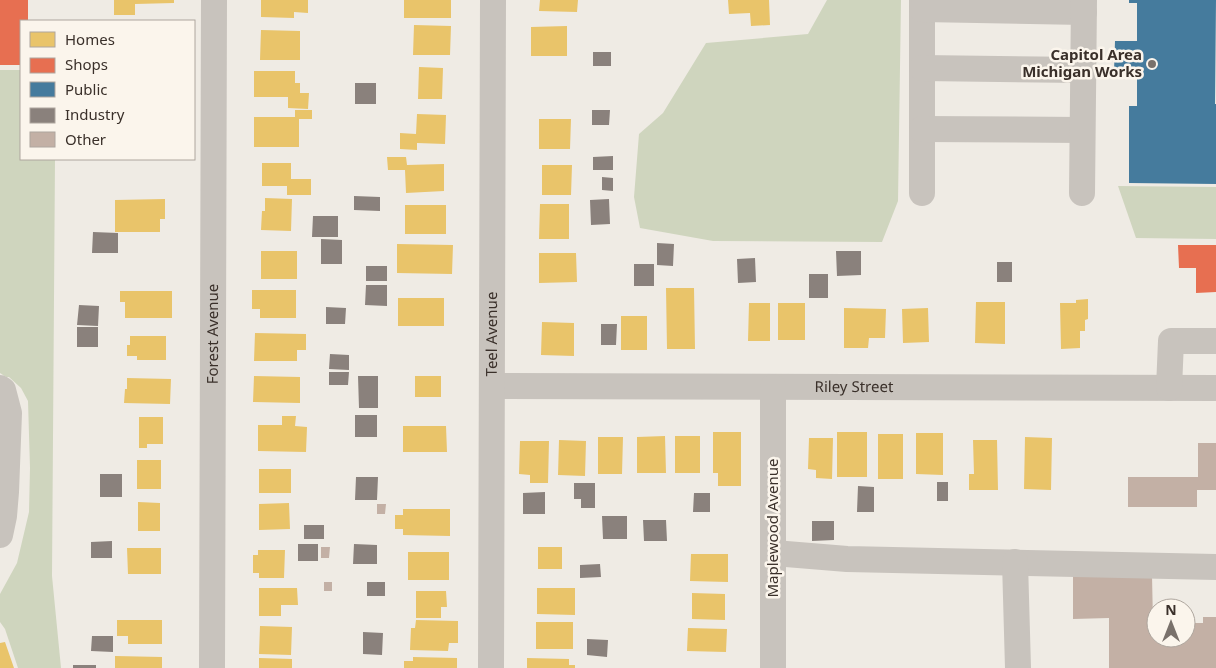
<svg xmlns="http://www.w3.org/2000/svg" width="1216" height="668" font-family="'Noto Sans',sans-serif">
<rect width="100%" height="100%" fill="#efebe4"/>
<path fill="#cfd5be" d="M 827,0 L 901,0 L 898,201 L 882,242 L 713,241 L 640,228 L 634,197 L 639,134 L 663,113 L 706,43 L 808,34 Z
M 0,70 L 21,70 L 21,159 L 55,159 L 52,576 L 61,668 L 18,668 L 5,629 L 0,622 L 0,594 L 17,563 L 29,512 L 30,468 L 28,401 L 21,388 L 9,377 L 6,377 L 0,373 Z
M 1118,186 L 1216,187 L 1216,239 L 1136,238 Z"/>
<path fill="#e9c46a" d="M 114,0 L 174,0 L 174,3 L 135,4 L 135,15 L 114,15 Z
M 261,0 L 308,0 L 308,13 L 294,12 L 294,18 L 261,17 Z
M 404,0 L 451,0 L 451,18 L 404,18 Z
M 540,0 L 578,0 L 577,12 L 539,11 Z
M 728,0 L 769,0 L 770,25 L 751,26 L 750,13 L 729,14 Z
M 414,25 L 451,26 L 450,55 L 413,55 Z
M 567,26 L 567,56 L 531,56 L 531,27 Z
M 261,30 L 300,31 L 300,60 L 260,60 Z
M 419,67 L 443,68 L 442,99 L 418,99 Z
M 254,71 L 295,71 L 295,83 L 300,83 L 300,93 L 309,93 L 308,109 L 288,108 L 288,97 L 254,97 Z
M 295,110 L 312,110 L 312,119 L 299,119 L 299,147 L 254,147 L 254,117 L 295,117 Z
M 417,114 L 446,115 L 445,144 L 417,143 L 417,150 L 400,149 L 400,133 L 416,134 Z
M 539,119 L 571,119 L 570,149 L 539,149 Z
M 387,157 L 406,157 L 407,165 L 444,164 L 444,191 L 406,193 L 405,170 L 388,170 Z
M 262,163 L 291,163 L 291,179 L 311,179 L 311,195 L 287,195 L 287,186 L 262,186 Z
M 542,165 L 572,165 L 571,195 L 542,195 Z
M 265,198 L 292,199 L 291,231 L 261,230 L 262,211 L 265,211 Z
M 165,199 L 165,219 L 160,219 L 160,232 L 115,232 L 115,200 Z
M 540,204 L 569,204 L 569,239 L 539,239 Z
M 405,205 L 446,205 L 446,234 L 405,234 Z
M 397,244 L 453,245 L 452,274 L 397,273 Z
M 261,251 L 297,251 L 297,279 L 261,279 Z
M 539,253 L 576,253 L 577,282 L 539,283 Z
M 666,288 L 694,288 L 695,349 L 667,349 Z
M 252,290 L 296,290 L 296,318 L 260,318 L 260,309 L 252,309 Z
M 120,291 L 172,291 L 172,318 L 125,318 L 125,302 L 120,302 Z
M 398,298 L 444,298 L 444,326 L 398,326 Z
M 1088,299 L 1088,319 L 1085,320 L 1085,331 L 1080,331 L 1080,348 L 1061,349 L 1060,303 L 1076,303 L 1076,300 Z
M 976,302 L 1005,302 L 1005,344 L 975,343 Z
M 749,303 L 770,303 L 770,341 L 748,341 Z
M 778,303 L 805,303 L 805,340 L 778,340 Z
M 844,308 L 886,309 L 885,338 L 869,338 L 868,348 L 844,348 Z
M 928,308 L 929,342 L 903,343 L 902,309 Z
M 621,316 L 647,316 L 647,350 L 621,350 Z
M 542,322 L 574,323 L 574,356 L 541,355 Z
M 255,333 L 306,334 L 306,350 L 297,350 L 297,361 L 254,361 Z
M 130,336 L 166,336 L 166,360 L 137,360 L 137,356 L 127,356 L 127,345 L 130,345 Z
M 254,376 L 300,377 L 300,403 L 253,402 Z
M 415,376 L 441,376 L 441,397 L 415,397 Z
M 127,378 L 171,379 L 170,404 L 124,403 L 125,389 L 127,389 Z
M 282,416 L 296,416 L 295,426 L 307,427 L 306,452 L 258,451 L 258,425 L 282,425 Z
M 139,417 L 163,417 L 163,444 L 147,444 L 147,448 L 139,448 Z
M 403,426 L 446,426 L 447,452 L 403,452 Z
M 713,432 L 741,432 L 741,486 L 718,486 L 718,473 L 713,473 Z
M 837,432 L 867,432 L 867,477 L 837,477 Z
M 916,433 L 943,433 L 943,475 L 916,474 Z
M 878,434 L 903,434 L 903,479 L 878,479 Z
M 665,436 L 666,473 L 637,473 L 637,437 Z
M 675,436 L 700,436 L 700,473 L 675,473 Z
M 598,437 L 623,437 L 622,474 L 598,474 Z
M 1025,437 L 1052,438 L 1051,490 L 1024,489 Z
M 809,438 L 833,438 L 832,479 L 816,478 L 816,470 L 808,469 Z
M 559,440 L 586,441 L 585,476 L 558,475 Z
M 973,440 L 997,440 L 998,490 L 969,490 L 969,474 L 974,474 Z
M 520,441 L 549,441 L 548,483 L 530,483 L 530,475 L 519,474 Z
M 137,460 L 161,460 L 161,489 L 137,489 Z
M 259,469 L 291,469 L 291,493 L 259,493 Z
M 138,502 L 160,503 L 160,531 L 138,531 Z
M 289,503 L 290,529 L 259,530 L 259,504 Z
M 403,509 L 450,509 L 450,536 L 403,535 L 403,529 L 395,529 L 395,515 L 403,515 Z
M 538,547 L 562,547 L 562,569 L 538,569 Z
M 127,548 L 161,548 L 161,574 L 128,574 Z
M 258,550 L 285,550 L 284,578 L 259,578 L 259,573 L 253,573 L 253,555 L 258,555 Z
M 408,552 L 449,552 L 449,580 L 408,580 Z
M 691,554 L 728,554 L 728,582 L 690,581 Z
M 259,588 L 297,588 L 298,605 L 281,605 L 281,616 L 259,616 Z
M 537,588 L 575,588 L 575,615 L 537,614 Z
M 416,591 L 446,591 L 447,607 L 441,607 L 441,618 L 416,618 Z
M 692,593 L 725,594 L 725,620 L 692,619 Z
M 117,620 L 162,620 L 162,644 L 128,644 L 128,636 L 117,636 Z
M 416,620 L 458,621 L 458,643 L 449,643 L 448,651 L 410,650 L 411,628 L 415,628 Z
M 536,622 L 573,622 L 573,649 L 536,649 Z
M 260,626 L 292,627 L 291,655 L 259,654 Z
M 688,628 L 727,629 L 726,652 L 687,651 Z
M 5,642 L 14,668 L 0,668 L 0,643 Z
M 115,656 L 162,657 L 162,668 L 115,668 Z
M 413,657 L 457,658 L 457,668 L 404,668 L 404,661 L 413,661 Z
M 259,658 L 292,659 L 292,668 L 259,668 Z
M 527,658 L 569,659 L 569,665 L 575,665 L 575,668 L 527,668 Z"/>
<path fill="#e76f51" d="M 0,0 L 28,0 L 28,21 L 21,21 L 21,65 L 0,65 Z
M 1178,245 L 1216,245 L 1216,292 L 1196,293 L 1196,268 L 1179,268 Z"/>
<path fill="#457b9d" d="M 1129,0 L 1216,0 L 1215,104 L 1216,104 L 1216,184 L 1129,183 L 1129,106 L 1137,106 L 1137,73 L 1114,72 L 1115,41 L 1137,41 L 1137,3 L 1129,3 Z"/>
<path fill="#8a817c" d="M 593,52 L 611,52 L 611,66 L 593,66 Z
M 355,83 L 376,83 L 376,104 L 355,104 Z
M 592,110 L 610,110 L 609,125 L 592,125 Z
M 613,156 L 613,170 L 593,170 L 593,157 Z
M 602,177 L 613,178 L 613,191 L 602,190 Z
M 354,196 L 380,197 L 380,211 L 354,210 Z
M 609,199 L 610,224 L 591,225 L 590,200 Z
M 313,216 L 338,216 L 338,237 L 312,237 Z
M 93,232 L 118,233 L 118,253 L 92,253 Z
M 321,239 L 342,240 L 342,264 L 321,264 Z
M 657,243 L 674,244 L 673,266 L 657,265 Z
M 836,251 L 861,251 L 861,275 L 837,276 Z
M 755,258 L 756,282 L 738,283 L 737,259 Z
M 997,262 L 1012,262 L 1012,282 L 997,282 Z
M 634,264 L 654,264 L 654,286 L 634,286 Z
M 366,266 L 387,266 L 387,281 L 366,281 Z
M 809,274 L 828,274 L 828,298 L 809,298 Z
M 366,285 L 387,285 L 387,306 L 365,305 Z
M 79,305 L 99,306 L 98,326 L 77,325 Z
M 326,307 L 346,308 L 345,324 L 326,324 Z
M 601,324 L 617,324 L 616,345 L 601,345 Z
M 77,327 L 98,327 L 98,347 L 77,347 Z
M 330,354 L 349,355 L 349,370 L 329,369 Z
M 329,372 L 349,372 L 348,385 L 329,385 Z
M 358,376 L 378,376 L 378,408 L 359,408 Z
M 355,415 L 377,415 L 377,437 L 355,437 Z
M 100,474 L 122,474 L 122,497 L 100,497 Z
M 356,477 L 378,477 L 377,500 L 355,500 Z
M 937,482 L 948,482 L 948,501 L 937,501 Z
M 574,483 L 595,483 L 595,508 L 581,508 L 581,499 L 574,499 Z
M 858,486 L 874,487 L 874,512 L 857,512 Z
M 545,492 L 545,514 L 523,514 L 523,493 Z
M 694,493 L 710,493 L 710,512 L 693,512 Z
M 602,516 L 627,516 L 627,539 L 603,539 Z
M 643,520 L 666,520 L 667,541 L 644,541 Z
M 812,521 L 834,521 L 834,540 L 812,541 Z
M 304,525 L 324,525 L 324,539 L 304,539 Z
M 112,541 L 112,558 L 91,558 L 91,542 Z
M 298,544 L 318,544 L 318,561 L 298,561 Z
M 354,544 L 377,545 L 377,564 L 353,564 Z
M 600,564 L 601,577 L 580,578 L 580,565 Z
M 367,582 L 385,582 L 385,596 L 367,596 Z
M 363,632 L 383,633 L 382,655 L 363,654 Z
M 92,636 L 113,636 L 113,652 L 91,651 Z
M 587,639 L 608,640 L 607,657 L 587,655 Z
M 73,665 L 96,665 L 96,668 L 73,668 Z"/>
<path fill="#c3b0a5" d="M 1198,443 L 1216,443 L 1216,490 L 1197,490 L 1197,507 L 1128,507 L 1128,477 L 1198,477 Z
M 377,504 L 386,504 L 385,514 L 377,514 Z
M 321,547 L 330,547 L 329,558 L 321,558 Z
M 1152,575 L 1153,623 L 1156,623 L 1156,638 L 1186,638 L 1186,623 L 1203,623 L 1203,617 L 1216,617 L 1216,668 L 1109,668 L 1109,618 L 1073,619 L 1073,576 Z
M 324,582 L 332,582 L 332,591 L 324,591 Z"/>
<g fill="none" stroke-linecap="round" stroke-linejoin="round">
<g stroke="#c8c3bd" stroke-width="26">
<path d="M 922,0 L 922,193"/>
<path d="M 922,9 L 1084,12"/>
<path d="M 922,68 L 1083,70"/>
<path d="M 922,129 L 1082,130"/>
<path d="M 1082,193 L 1084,0"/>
<path id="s1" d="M 492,386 L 1216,388"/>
<path d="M 0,388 L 3,390 L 9,413 L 6,492 L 4,516 L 0,535"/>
<path d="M 1169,388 L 1171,341 L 1216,341"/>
<path d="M 774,553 L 847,559 L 1216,567"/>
<path d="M 1015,562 L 1018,668"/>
<path id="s2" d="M 212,668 L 214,0"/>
<path id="s3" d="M 491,668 L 493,0"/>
<path d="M 773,668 L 773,387"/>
</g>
</g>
<circle fill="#79716b" stroke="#fbf5ec" stroke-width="2" cx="1152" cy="64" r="5"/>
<g text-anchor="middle" stroke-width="5" stroke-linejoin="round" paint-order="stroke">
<g font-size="15" font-weight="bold" fill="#3a302a" stroke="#fbf5ec" text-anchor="end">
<text x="1142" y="60">Capitol Area<tspan x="1142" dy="17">Michigan Works</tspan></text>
</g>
<g font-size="15" fill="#3a302a" stroke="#fbf5ec">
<text dy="5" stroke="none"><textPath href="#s2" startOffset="334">Forest Avenue</textPath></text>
<text dy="5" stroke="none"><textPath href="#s3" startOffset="334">Teel Avenue</textPath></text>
<text dy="5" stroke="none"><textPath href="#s1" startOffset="362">Riley Street</textPath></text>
<text transform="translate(773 528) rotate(-90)" y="5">Maplewood Avenue</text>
</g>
</g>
<rect x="20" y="20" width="175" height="140" fill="#fbf5ec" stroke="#aea69e"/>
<rect x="30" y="32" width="25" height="15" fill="#e9c46a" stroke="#aea69e"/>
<text x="65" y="45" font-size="15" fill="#3a302a">Homes</text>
<rect x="30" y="58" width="25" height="15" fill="#e76f51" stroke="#aea69e"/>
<text x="65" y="70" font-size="15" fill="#3a302a">Shops</text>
<rect x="30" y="82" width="25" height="15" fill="#457b9d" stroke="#aea69e"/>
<text x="65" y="95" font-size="15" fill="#3a302a">Public</text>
<rect x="30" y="108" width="25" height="15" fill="#8a817c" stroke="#aea69e"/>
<text x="65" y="120" font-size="15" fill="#3a302a">Industry</text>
<rect x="30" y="132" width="25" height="15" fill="#c3b0a5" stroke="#aea69e"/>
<text x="65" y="145" font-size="15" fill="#3a302a">Other</text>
<g transform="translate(1171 623)"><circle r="24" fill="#fbf5ec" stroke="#aea69e"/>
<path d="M0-4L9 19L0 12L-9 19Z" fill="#79716b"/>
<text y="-8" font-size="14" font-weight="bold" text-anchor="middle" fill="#3a302a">N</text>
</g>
</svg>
